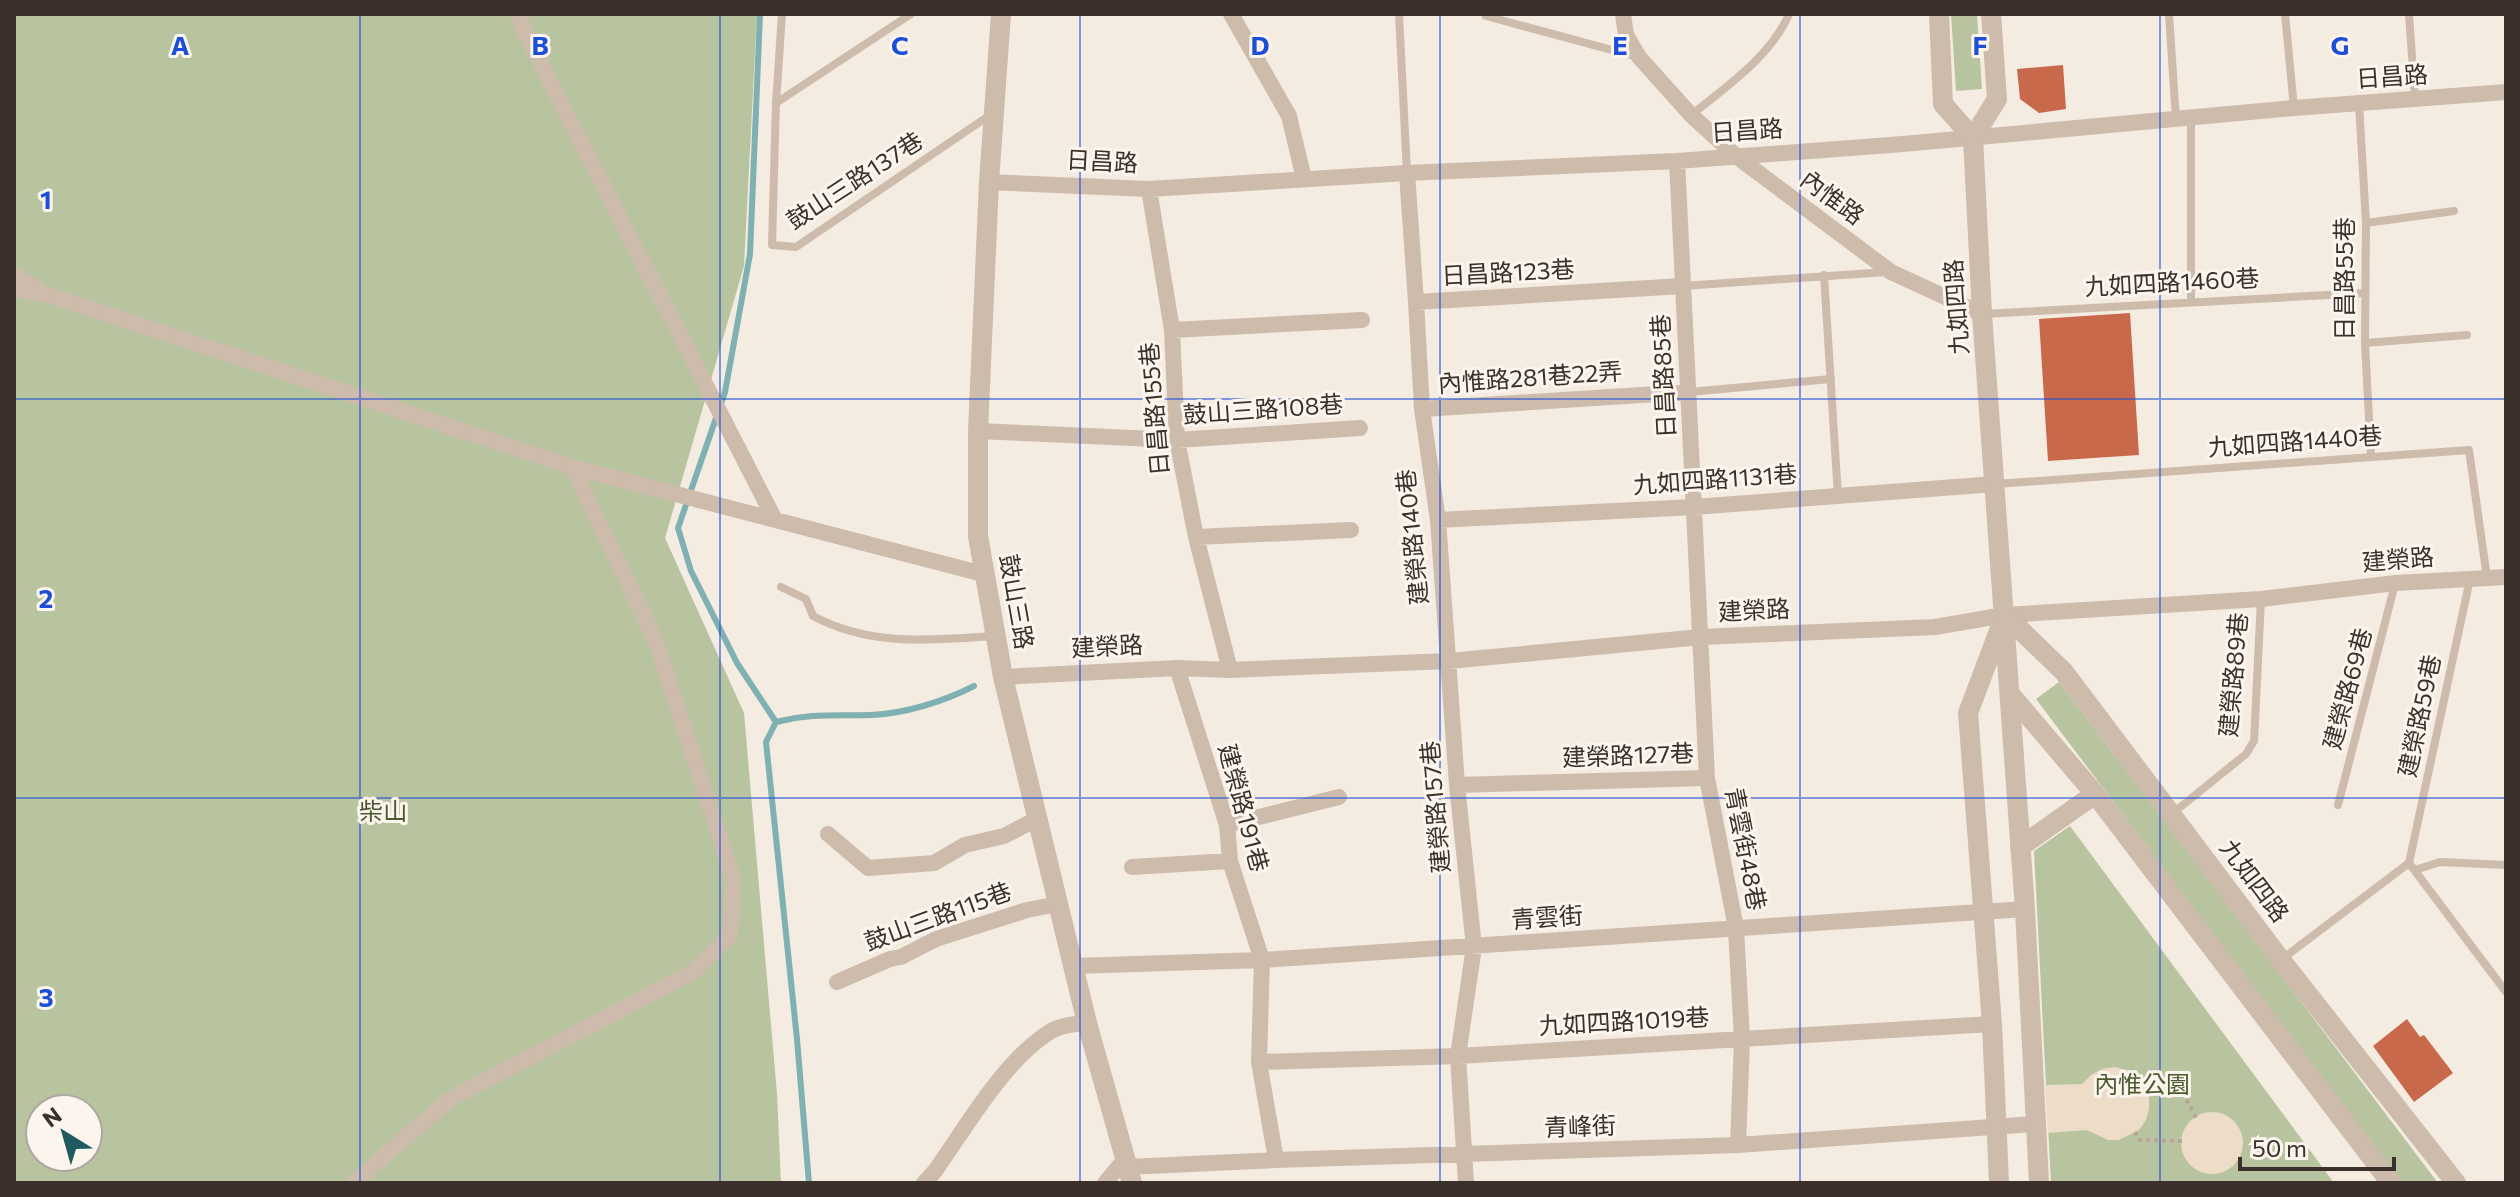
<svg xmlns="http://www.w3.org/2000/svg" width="2520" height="1197" font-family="Commissioner,'Noto Sans TC',sans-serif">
<rect width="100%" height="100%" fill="#f4ebe1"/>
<path fill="#b8c4a0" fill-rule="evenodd" d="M 14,14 L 757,14 L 744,266 L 665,538 L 744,713 L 777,1094 L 781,1183 L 14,1183 ZM 40,1109 L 88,1109 L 88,1157 L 40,1157 Z
M 1951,14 L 1977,14 L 1982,89 L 1956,91 Z
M 2059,682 L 2438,1183 L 2401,1183 L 2036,699 Z
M 2070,826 L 2334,1183 L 2051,1183 L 2034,851 Z"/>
<path fill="#ecdcc8" d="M 2115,1067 L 2127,1070 L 2137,1076 L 2145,1086 L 2149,1098 L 2149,1109 L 2146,1120 L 2139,1130 L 2119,1140 L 2108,1140 L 2087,1130 L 2048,1133 L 2045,1085 L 2082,1084 L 2091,1075 L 2102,1069 Z
M2181 1143a31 31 0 1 1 62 0a31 31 0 1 1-62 0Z"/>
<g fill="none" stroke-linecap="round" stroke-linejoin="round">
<path stroke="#7fb0b2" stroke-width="6" d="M 760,14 L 750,254 L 725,392 L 678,528 L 691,571 L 737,663 L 776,722 L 766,742 L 797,1039 L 809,1183
M 776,722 C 811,713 836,716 871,715 C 904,714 945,701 974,686"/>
</g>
<path fill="#c8694b" d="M 2063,65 L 2066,109 L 2039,113 L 2020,99 L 2017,69 Z
M 2130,313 L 2139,455 L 2048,461 L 2039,319 Z
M 2407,1019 L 2420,1037 L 2424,1035 L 2453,1073 L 2414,1102 L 2373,1046 Z"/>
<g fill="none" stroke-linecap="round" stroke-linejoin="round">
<path stroke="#b9a596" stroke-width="4" stroke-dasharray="4 4" stroke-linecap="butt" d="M 2146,1089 L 2172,1071 L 2196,1118
M 2135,1132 L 2139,1140 L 2182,1141"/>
<path stroke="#cdbbac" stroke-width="8" d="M 782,14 L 776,103 L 772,245 L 796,247 L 990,115
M 1399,14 L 1407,173
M 2169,14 L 2176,119
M 2285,14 L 2294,108
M 2409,14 L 2415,99
M 1486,16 L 1638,57
M 776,103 L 911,14
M 2359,103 L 2366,223 L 2365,343 L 2371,456
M 1691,115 C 1725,88 1772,55 1789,14
M 2191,119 L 2191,301
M 2366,223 L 2454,211
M 1824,275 L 1838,496
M 1683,286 L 1886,272
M 1983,314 L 2365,293
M 2365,343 L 2467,335
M 1689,392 L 1831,379
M 1996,484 L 2469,450 L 2487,578
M 781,587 L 806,599 L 813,616 C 871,647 931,640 994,636
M 2338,805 L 2395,584
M 2173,813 L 2246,754 L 2254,741 L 2261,600
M 2409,863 L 2470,579
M 2415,870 L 2440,862 L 2506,865
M 2282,959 L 2409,863 L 2506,992"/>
<path stroke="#cdbbac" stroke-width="16" d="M 520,14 L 522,27 L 775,520
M 1231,14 L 1289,116 L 1304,179
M 1623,14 L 1626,35 L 1639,57 L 1691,115 L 1736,156 L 1891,272 L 1982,314
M 1407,173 L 1416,302 L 1683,286
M 989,182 L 1149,189 L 1407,173 L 1677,161 L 1903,144 L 2294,108 L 2506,92
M 1149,189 L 1172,330 L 1177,440 L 1196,537 L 1230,670
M 14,275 L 38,289
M 14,289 L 46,294 L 572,467 L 656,641 L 733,879 L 730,935 L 693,972 L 450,1099 L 353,1183
M 1416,302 L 1422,409 L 1438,520 L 1457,785 L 1474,947 L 1458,1056 L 1466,1183
M 1172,330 L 1362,320
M 1422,409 L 1689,392
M 978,431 L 1177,440 L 1360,428
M 572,467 L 983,574
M 1438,520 L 1694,507 L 1995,484
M 1196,537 L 1351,530
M 1177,668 L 1227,825 L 1230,861 L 1262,960 L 1259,1062 L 1276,1160
M 1003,677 L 1177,668 L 1230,670 L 1449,661 L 1701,637 L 1935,627 L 2005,615 L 2261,599 L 2396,583 L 2506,577
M 1707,778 L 1736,928 L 1742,1040 L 1738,1145
M 1457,785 L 1707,778 L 1677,161
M 1227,825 L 1339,797
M 828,834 L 868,868 L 934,863 L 965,845 L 1004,836 L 1037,819
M 1132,867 L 1230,861
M 1073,966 L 1262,960 L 2025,909
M 837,982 L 890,959 L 901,957 L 936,939 L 1027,910 L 1058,904
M 1259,1062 L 1458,1056 L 1992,1024
M 1127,1167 L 1276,1160 L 1738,1145 L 2034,1124
M 924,1183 L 935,1171 C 967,1126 1004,1060 1051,1031 C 1062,1025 1074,1024 1087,1023
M 1105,1183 L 1125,1159"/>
<path stroke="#cdbbac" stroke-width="20" d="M 1001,14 L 989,182 L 978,431 L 978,536 L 1003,677 L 1087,1023 L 1132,1183
M 1939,14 L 1943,104 L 1973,138
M 1991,14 L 1997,99 L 1973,138 L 1982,314 L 2025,909 L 2039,1183
M 2005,615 L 2064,672 L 2281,960 L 2456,1183
M 2010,694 L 2095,794 L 2391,1183
M 2020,847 L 2095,794
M 1999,1183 L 1992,1024 L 1968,713 L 2002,623"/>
</g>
<path fill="none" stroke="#1d4ed8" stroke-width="2" stroke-opacity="0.55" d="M 360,14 L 360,1183M 720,14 L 720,1183M 1080,14 L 1080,1183M 1440,14 L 1440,1183M 1800,14 L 1800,1183M 2160,14 L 2160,1183M 14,399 L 2506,399M 14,798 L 2506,798"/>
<g text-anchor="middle" stroke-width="6" stroke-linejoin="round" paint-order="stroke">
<g font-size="24" fill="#3b302b" stroke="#fbf5ee">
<text transform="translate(2392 77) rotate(-4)" y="8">日昌路</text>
<text transform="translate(1747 131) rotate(-4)" y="8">日昌路</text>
<text transform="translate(1102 162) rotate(3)" y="8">日昌路</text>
<text transform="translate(855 181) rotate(-33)" y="8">鼓山三路137巷</text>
<text transform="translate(1832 198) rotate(37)" y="8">內惟路</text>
<text transform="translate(1508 273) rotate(-3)" y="8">日昌路123巷</text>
<text transform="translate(2345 279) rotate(-90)" y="8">日昌路55巷</text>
<text transform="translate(2172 283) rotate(-3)" y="8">九如四路1460巷</text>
<text transform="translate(1957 307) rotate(-94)" y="8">九如四路</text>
<text transform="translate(1664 376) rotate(-93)" y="8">日昌路85巷</text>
<text transform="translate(1530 378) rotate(-4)" y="8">內惟路281巷22弄</text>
<text transform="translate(1155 409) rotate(-95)" y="8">日昌路155巷</text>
<text transform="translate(1263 410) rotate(-4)" y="8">鼓山三路108巷</text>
<text transform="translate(2295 442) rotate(-4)" y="8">九如四路1440巷</text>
<text transform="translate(1715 480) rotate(-4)" y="8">九如四路1131巷</text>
<text transform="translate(1413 537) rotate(-96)" y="8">建榮路140巷</text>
<text transform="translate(2398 560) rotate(-5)" y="8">建榮路</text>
<text transform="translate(1016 602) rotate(80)" y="8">鼓山三路</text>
<text transform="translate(1754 611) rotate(-3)" y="8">建榮路</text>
<text transform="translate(1107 647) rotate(-3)" y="8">建榮路</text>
<text transform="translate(2234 675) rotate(-85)" y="8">建榮路89巷</text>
<text transform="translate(2348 689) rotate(-75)" y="8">建榮路69巷</text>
<text transform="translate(2420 716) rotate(-78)" y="8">建榮路59巷</text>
<text transform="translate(1628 756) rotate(-2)" y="8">建榮路127巷</text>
<text transform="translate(1436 807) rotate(-95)" y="8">建榮路157巷</text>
<text transform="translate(1243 808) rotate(75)" y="8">建榮路191巷</text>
<text transform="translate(1745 849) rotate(79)" y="8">青雲街48巷</text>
<text transform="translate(2254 881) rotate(53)" y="8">九如四路</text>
<text transform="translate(938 917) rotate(-20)" y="8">鼓山三路115巷</text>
<text transform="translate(1547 918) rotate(-4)" y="8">青雲街</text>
<text transform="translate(1624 1022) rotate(-3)" y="8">九如四路1019巷</text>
<text transform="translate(1580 1127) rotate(-2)" y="8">青峰街</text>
</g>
<g font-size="24" fill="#4a5a2e" stroke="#fbf5ee">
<text x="383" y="820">柴山</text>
<text x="2142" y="1093">內惟公園</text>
</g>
</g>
<g font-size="26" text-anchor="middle" font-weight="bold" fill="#1d4ed8" stroke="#fbf5ee" stroke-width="6" stroke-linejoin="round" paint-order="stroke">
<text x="180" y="55">A</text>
<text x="540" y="55">B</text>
<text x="900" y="55">C</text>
<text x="1260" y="55">D</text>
<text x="1620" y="55">E</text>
<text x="1980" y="55">F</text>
<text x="2340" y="55">G</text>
<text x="46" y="209">1</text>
<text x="46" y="608">2</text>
<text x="46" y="1007">3</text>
</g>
<rect width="2520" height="1197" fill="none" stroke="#3b302b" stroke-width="32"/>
<g transform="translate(64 1133) rotate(323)"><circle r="38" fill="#fbf5ee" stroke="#aea6a0" stroke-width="2"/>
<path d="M0-6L14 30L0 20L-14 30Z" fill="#1f5a5e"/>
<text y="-12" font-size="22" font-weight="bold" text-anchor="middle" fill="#3b302b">N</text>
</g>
<path d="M2240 1157v12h154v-12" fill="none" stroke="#3b302b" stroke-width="4"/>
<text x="2252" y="1157" font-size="24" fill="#3b302b" stroke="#fbf5ee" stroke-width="6" paint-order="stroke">50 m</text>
</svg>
